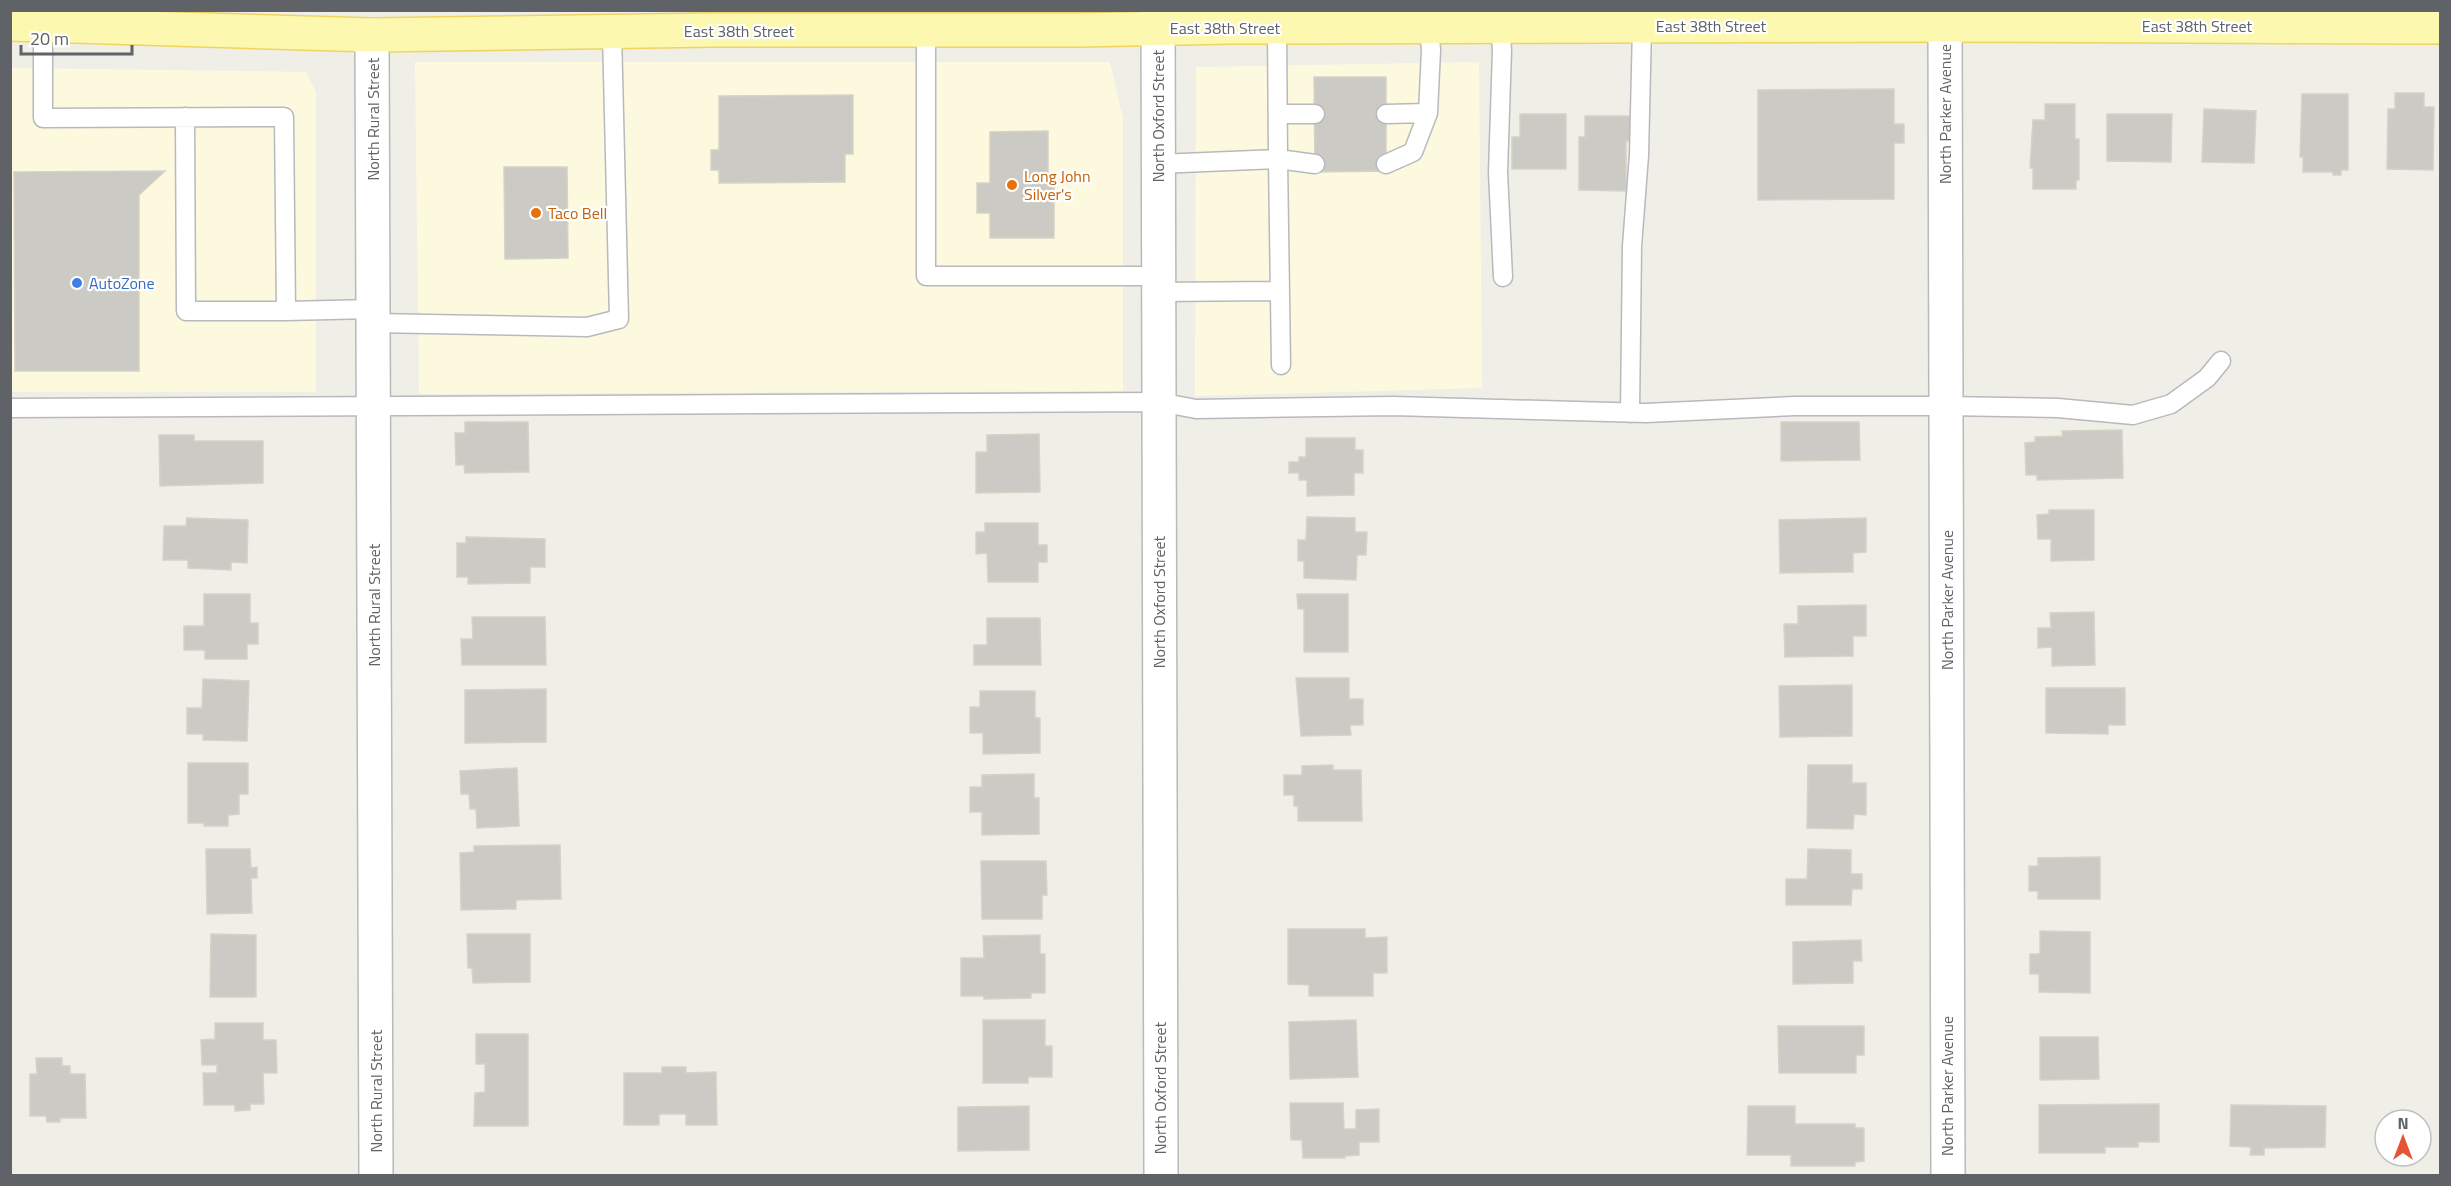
<svg xmlns="http://www.w3.org/2000/svg" width="2451" height="1186" font-family="'Titillium Web',sans-serif">
<rect width="100%" height="100%" fill="#f0efe7"/>
<path fill="#fdf9df" d="M 415,62 L 1110,62 L 1123,119 L 1123,391 L 419,394 Z
M 1479,62 L 1482,388 L 1195,396 L 1196,67 Z
M 11,68 L 306,72 L 316,92 L 316,392 L 11,392 Z"/>
<path fill="#cccac4" stroke="#d5d2c6" stroke-width="1.5" d="M 1314,77 L 1386,77 L 1386,171 L 1315,172 Z
M 1894,89 L 1894,124 L 1904,124 L 1904,143 L 1894,143 L 1894,199 L 1758,200 L 1758,90 Z
M 2395,93 L 2424,93 L 2424,107 L 2434,107 L 2433,170 L 2387,169 L 2388,109 L 2395,109 Z
M 2302,94 L 2348,94 L 2348,170 L 2341,170 L 2341,175 L 2333,175 L 2333,172 L 2303,172 L 2303,157 L 2300,157 Z
M 853,95 L 853,154 L 845,154 L 845,182 L 719,183 L 719,170 L 711,170 L 711,150 L 719,150 L 719,96 Z
M 2045,104 L 2075,104 L 2075,139 L 2079,139 L 2079,180 L 2076,180 L 2076,189 L 2033,189 L 2033,168 L 2030,168 L 2033,120 L 2045,120 Z
M 2204,109 L 2256,111 L 2254,163 L 2202,162 Z
M 1520,114 L 1566,114 L 1566,169 L 1512,169 L 1512,137 L 1520,137 Z
M 2107,114 L 2172,114 L 2171,162 L 2107,161 Z
M 1585,116 L 1632,116 L 1632,141 L 1626,141 L 1626,191 L 1579,190 L 1579,137 L 1585,137 Z
M 1048,131 L 1048,186 L 1054,186 L 1054,238 L 990,238 L 990,213 L 977,213 L 977,183 L 990,183 L 990,132 Z
M 504,167 L 567,167 L 568,258 L 505,259 Z
M 165,171 L 139,195 L 139,371 L 15,371 L 14,172 Z
M 465,422 L 528,422 L 529,472 L 465,473 L 464,465 L 456,465 L 455,433 L 465,433 Z
M 1781,422 L 1859,422 L 1860,460 L 1781,461 Z
M 2122,430 L 2123,478 L 2037,480 L 2037,475 L 2026,475 L 2025,443 L 2035,442 L 2035,437 L 2063,436 L 2062,431 Z
M 1039,434 L 1040,492 L 976,493 L 976,452 L 987,452 L 987,435 Z
M 159,435 L 194,435 L 194,441 L 263,441 L 263,483 L 160,486 Z
M 1306,438 L 1355,438 L 1355,450 L 1363,450 L 1363,473 L 1354,473 L 1354,495 L 1307,496 L 1307,480 L 1299,480 L 1299,473 L 1289,473 L 1289,462 L 1299,462 L 1299,457 L 1306,457 Z
M 2049,510 L 2094,510 L 2094,560 L 2051,561 L 2051,539 L 2038,539 L 2037,515 L 2049,514 Z
M 1307,517 L 1355,518 L 1355,532 L 1367,532 L 1366,555 L 1357,555 L 1356,580 L 1304,578 L 1304,561 L 1298,561 L 1298,540 L 1306,540 Z
M 187,518 L 248,520 L 247,563 L 231,562 L 231,570 L 188,568 L 188,560 L 163,560 L 164,526 L 186,526 Z
M 1866,518 L 1866,552 L 1853,553 L 1853,572 L 1780,573 L 1779,520 Z
M 985,523 L 1038,523 L 1038,545 L 1047,545 L 1047,562 L 1038,562 L 1038,582 L 988,582 L 987,553 L 976,554 L 976,532 L 985,532 Z
M 466,537 L 545,539 L 545,567 L 530,567 L 530,583 L 468,584 L 468,577 L 457,577 L 457,543 L 466,543 Z
M 204,594 L 250,594 L 250,623 L 258,623 L 258,644 L 247,644 L 247,659 L 205,659 L 205,650 L 184,650 L 184,626 L 204,626 Z
M 1297,594 L 1348,594 L 1348,652 L 1304,652 L 1304,609 L 1298,609 Z
M 1866,605 L 1866,636 L 1853,636 L 1853,656 L 1785,657 L 1784,624 L 1798,624 L 1798,606 Z
M 2094,612 L 2095,665 L 2052,666 L 2052,647 L 2038,648 L 2038,628 L 2051,628 L 2050,613 Z
M 472,617 L 545,617 L 546,665 L 462,665 L 461,639 L 473,639 Z
M 987,618 L 1040,618 L 1041,665 L 974,665 L 974,645 L 987,645 Z
M 1296,678 L 1349,678 L 1349,699 L 1363,699 L 1363,725 L 1350,725 L 1351,735 L 1301,736 Z
M 203,679 L 249,681 L 247,741 L 203,740 L 203,734 L 187,734 L 187,708 L 202,708 Z
M 1852,685 L 1852,736 L 1780,737 L 1779,686 Z
M 2046,688 L 2125,688 L 2125,725 L 2108,725 L 2108,734 L 2046,733 Z
M 546,689 L 546,742 L 465,743 L 465,690 Z
M 980,691 L 1035,691 L 1035,718 L 1040,718 L 1040,753 L 983,754 L 983,733 L 970,733 L 970,707 L 980,707 Z
M 188,763 L 248,763 L 248,794 L 239,794 L 239,814 L 228,815 L 228,826 L 204,826 L 204,823 L 188,823 Z
M 1333,765 L 1333,770 L 1361,770 L 1362,821 L 1298,821 L 1298,806 L 1294,806 L 1294,795 L 1284,795 L 1284,775 L 1302,775 L 1302,766 Z
M 1808,765 L 1852,765 L 1852,783 L 1866,783 L 1866,815 L 1854,814 L 1853,829 L 1807,828 Z
M 517,768 L 519,826 L 477,828 L 476,809 L 470,809 L 469,794 L 461,794 L 460,771 Z
M 1034,774 L 1034,798 L 1039,798 L 1039,834 L 982,835 L 982,812 L 970,812 L 970,787 L 982,787 L 982,775 Z
M 560,845 L 561,899 L 516,900 L 516,909 L 461,910 L 460,853 L 474,852 L 474,846 Z
M 206,849 L 250,849 L 251,868 L 257,867 L 257,878 L 251,878 L 252,913 L 207,914 Z
M 1808,849 L 1851,850 L 1851,874 L 1862,874 L 1862,889 L 1852,889 L 1851,905 L 1786,905 L 1786,879 L 1807,879 Z
M 2100,857 L 2100,899 L 2038,899 L 2038,891 L 2029,891 L 2029,866 L 2038,866 L 2038,858 Z
M 981,861 L 1046,861 L 1047,895 L 1042,895 L 1042,919 L 982,919 Z
M 1288,929 L 1365,929 L 1365,938 L 1387,937 L 1387,973 L 1373,973 L 1373,996 L 1309,996 L 1309,985 L 1288,984 Z
M 2040,931 L 2090,932 L 2090,993 L 2039,992 L 2039,974 L 2030,974 L 2030,954 L 2040,954 Z
M 211,934 L 256,935 L 256,997 L 210,997 Z
M 467,934 L 530,934 L 530,982 L 473,983 L 472,968 L 468,968 Z
M 1040,935 L 1040,954 L 1045,954 L 1045,993 L 1031,993 L 1031,998 L 984,999 L 984,996 L 961,996 L 961,958 L 984,958 L 983,936 Z
M 1861,940 L 1862,961 L 1853,961 L 1853,983 L 1793,984 L 1793,942 Z
M 983,1020 L 1045,1020 L 1045,1046 L 1052,1046 L 1052,1077 L 1028,1077 L 1028,1083 L 983,1083 Z
M 1356,1020 L 1358,1077 L 1290,1079 L 1289,1022 Z
M 215,1023 L 263,1023 L 263,1040 L 276,1040 L 277,1073 L 263,1073 L 264,1104 L 250,1104 L 250,1110 L 235,1111 L 235,1105 L 204,1105 L 203,1073 L 217,1073 L 217,1065 L 202,1065 L 201,1040 L 215,1039 Z
M 1778,1026 L 1864,1026 L 1864,1055 L 1856,1055 L 1856,1073 L 1779,1073 Z
M 476,1034 L 528,1034 L 528,1126 L 474,1126 L 475,1093 L 485,1092 L 485,1064 L 476,1064 Z
M 2040,1037 L 2098,1037 L 2099,1079 L 2040,1080 Z
M 36,1058 L 62,1058 L 62,1066 L 70,1066 L 70,1074 L 85,1074 L 86,1118 L 60,1118 L 60,1122 L 47,1122 L 46,1116 L 30,1116 L 30,1074 L 37,1074 Z
M 662,1067 L 686,1067 L 686,1073 L 716,1072 L 717,1125 L 686,1125 L 686,1114 L 659,1114 L 659,1125 L 624,1125 L 624,1073 L 662,1073 Z
M 1290,1103 L 1343,1103 L 1344,1129 L 1356,1129 L 1356,1110 L 1379,1109 L 1379,1142 L 1359,1142 L 1359,1155 L 1345,1156 L 1345,1158 L 1303,1158 L 1302,1140 L 1291,1140 Z
M 2159,1104 L 2159,1142 L 2138,1142 L 2138,1147 L 2105,1147 L 2105,1153 L 2039,1153 L 2039,1105 Z
M 2231,1105 L 2326,1106 L 2325,1147 L 2264,1148 L 2264,1155 L 2250,1155 L 2251,1147 L 2230,1146 Z
M 1029,1106 L 1029,1150 L 958,1151 L 958,1107 Z
M 1748,1106 L 1795,1106 L 1795,1124 L 1855,1124 L 1855,1128 L 1864,1128 L 1864,1161 L 1855,1162 L 1855,1166 L 1791,1166 L 1791,1155 L 1747,1155 Z"/>
<g fill="none" stroke-linecap="round" stroke-linejoin="round">
<defs>
<path id="service" d="M 43,24 L 43,118 L 284,117 L 286,311 L 373,309
M 1500,27 L 1502,50 L 1498,172 L 1503,277
M 926,30 L 926,276 L 1158,276
M 1278,114 L 1315,114
M 1386,114 L 1428,113
M 185,117 L 186,311 L 286,311
M 1158,164 L 1278,159 L 1277,28
M 1386,164 L 1413,152 L 1428,113 L 1431,50 L 1429,27
M 1158,292 L 1280,291
M 373,323 L 587,327 L 619,319 L 612,33
M 1281,365 L 1278,159 L 1315,164
M 10,408 L 1159,402 L 1196,409 L 1393,406 L 1646,413 L 1795,406 L 1946,406 L 2058,408 L 2133,415 L 2171,404 L 2207,378 L 2221,361
M 1630,413 L 1632,246 L 1639,155 L 1642,27"/>
<path id="minor" d="M 1945,25 L 1948,1176
M 372,35 L 376,1176"/>
<path id="tertiary" d="M 1158,10 L 1161,1176"/>
<path id="primary" d="M 10,24 L 372,35 L 714,30 L 1078,30 L 1232,27 L 1945,25 L 2440,27"/>
</defs>
<use href="#service" stroke="#b7b9bd" stroke-width="21"/>
<use href="#minor" stroke="#b7b9bd" stroke-width="36"/>
<use href="#tertiary" stroke="#b7b9bd" stroke-width="36"/>
<use href="#primary" stroke="#efd461" stroke-width="36"/>
<use href="#service" stroke="#fff" stroke-width="18"/>
<use href="#minor" stroke="#fff" stroke-width="33"/>
<use href="#tertiary" stroke="#fff" stroke-width="33"/>
<use href="#primary" stroke="#fdf8af" stroke-width="33"/>
</g>
<g fill="#e8710a" stroke="#fff" stroke-width="2">
<circle cx="1012" cy="185" r="6"/>
<circle cx="536" cy="213" r="6"/>
</g>
<circle fill="#3f7fe0" stroke="#fff" stroke-width="2" cx="77" cy="283" r="6"/>
<g text-anchor="middle" stroke-width="4.5" stroke-linejoin="round" paint-order="stroke">
<g font-size="16" fill="#5f6267" stroke="#fff">
<text x="1711" y="32">East 38th Street</text>
<text x="2197" y="32">East 38th Street</text>
<text x="1225" y="34">East 38th Street</text>
<text x="739" y="37">East 38th Street</text>
<text transform="translate(1945 114) rotate(-90)" y="6">North Parker Avenue</text>
<text transform="translate(1158 116) rotate(-90)" y="6">North Oxford Street</text>
<text transform="translate(373 119) rotate(-90)" y="6">North Rural Street</text>
<text transform="translate(1947 600) rotate(-90)" y="6">North Parker Avenue</text>
<text transform="translate(1159 602) rotate(-90)" y="6">North Oxford Street</text>
<text transform="translate(374 605) rotate(-90)" y="6">North Rural Street</text>
<text transform="translate(1947 1086) rotate(-90)" y="6">North Parker Avenue</text>
<text transform="translate(1160 1088) rotate(-90)" y="6">North Oxford Street</text>
<text transform="translate(376 1091) rotate(-90)" y="6">North Rural Street</text>
</g>
<g font-size="16" fill="#c56008" stroke="#fff" text-anchor="start">
<text x="1024" y="182">Long John<tspan x="1024" dy="18">Silver's</tspan></text>
<text x="548" y="219">Taco Bell</text>
</g>
<g font-size="16" fill="#366cbe" stroke="#fff" text-anchor="start">
<text x="89" y="289">AutoZone</text>
</g>
</g>
<rect width="2451" height="1186" fill="none" stroke="#5f6267" stroke-width="24"/>
<g transform="translate(2403 1138)"><circle r="28" fill="#ffffff" stroke="#bfc0c2" stroke-width="1.5"/>
<path d="M0-4.5L10 22L0 15L-10 22Z" fill="#e65437"/>
<text y="-9" font-size="16" font-weight="bold" text-anchor="middle" fill="#5f6267">N</text>
</g>
<path d="M21 45v9h111v-9" fill="none" stroke="#5f6267" stroke-width="3"/>
<text x="30" y="45" font-size="18" fill="#5f6267" stroke="#ffffff" stroke-width="4.5" paint-order="stroke">20 m</text>
</svg>
